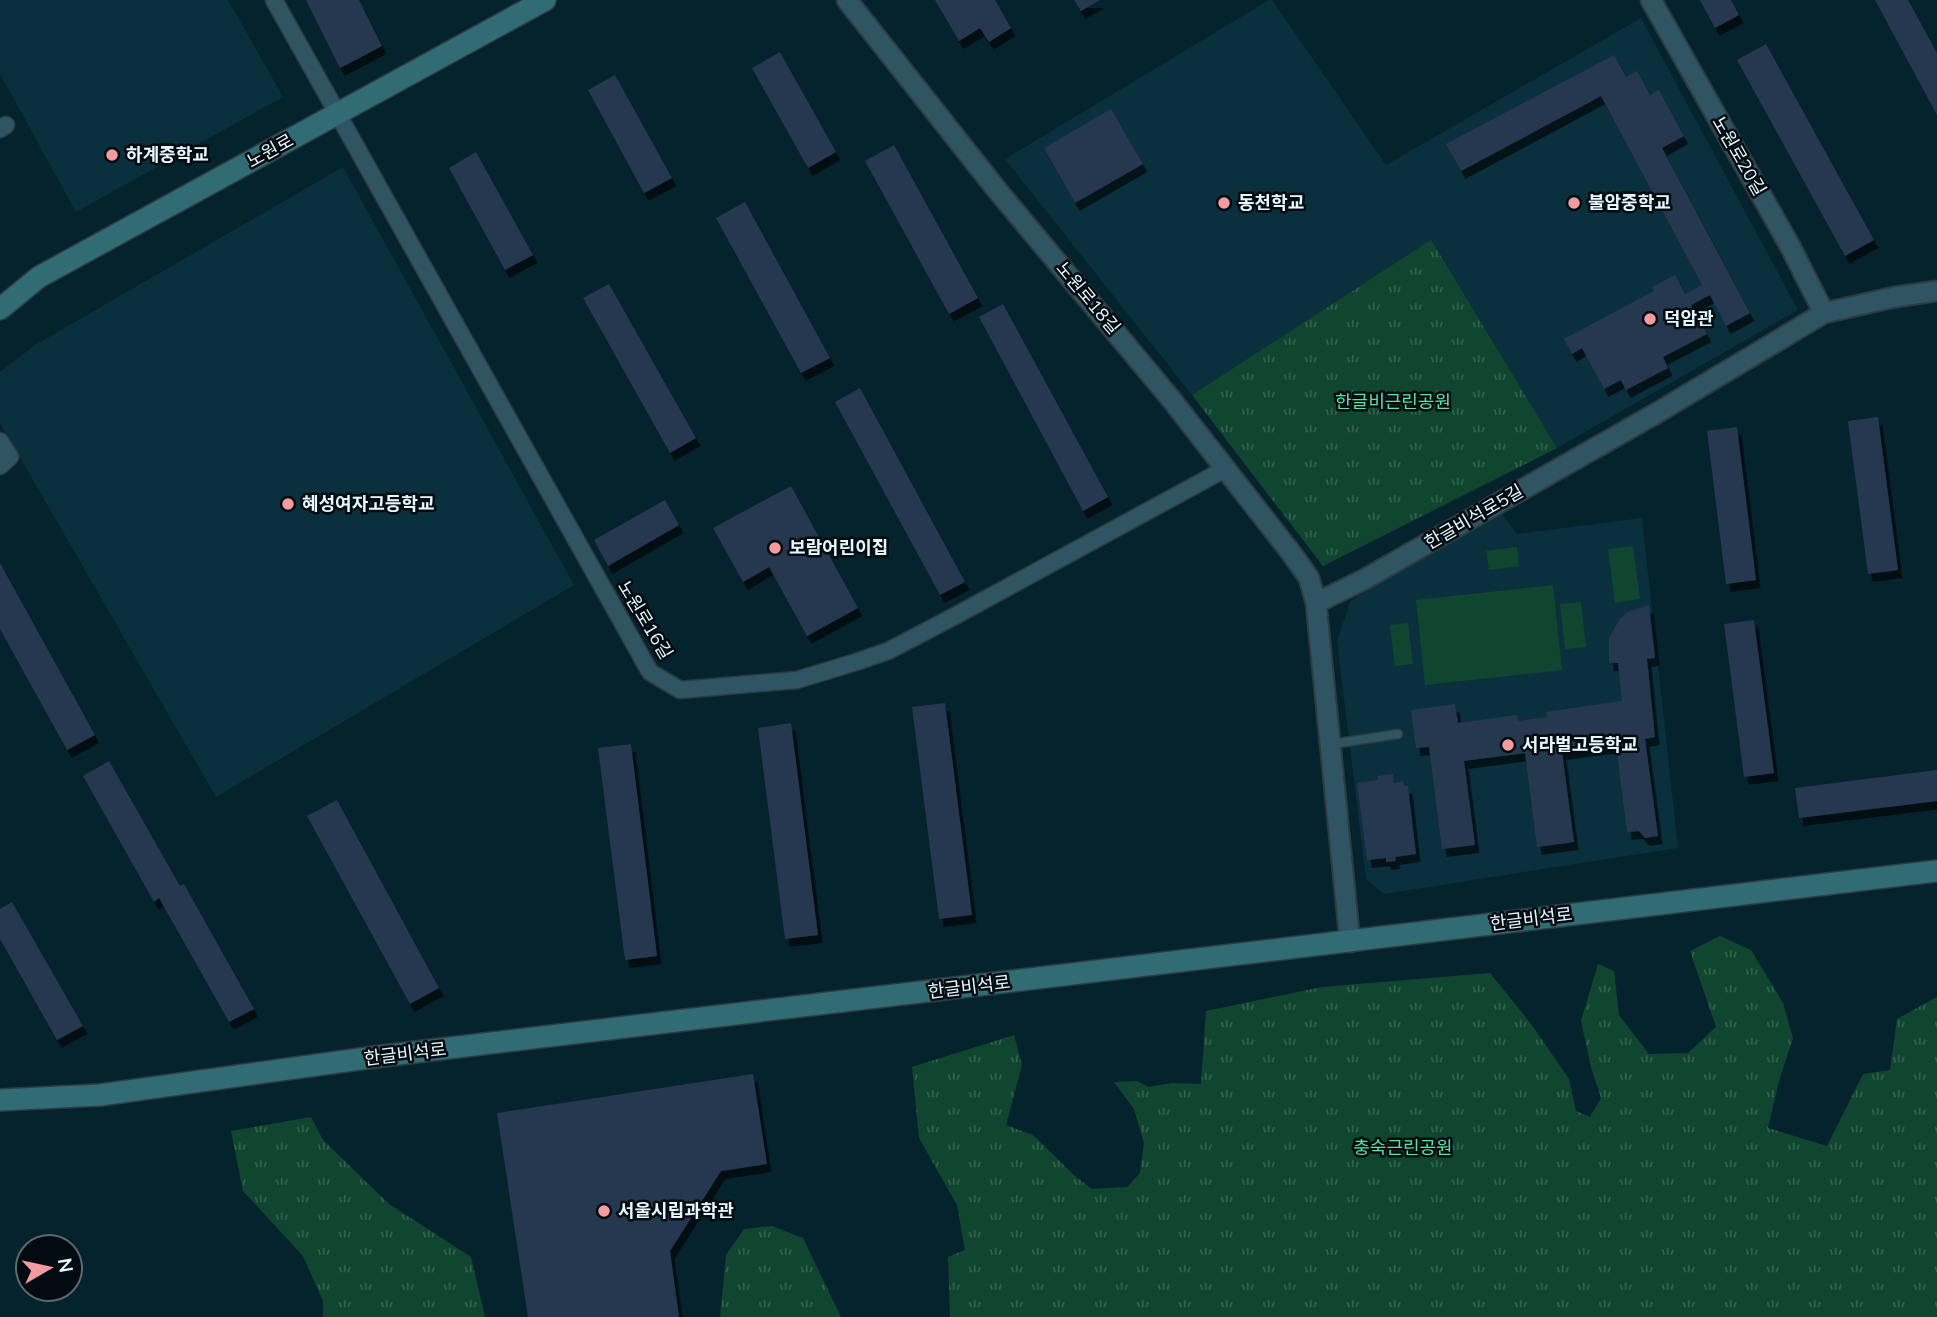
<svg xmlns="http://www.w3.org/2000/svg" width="1937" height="1317" font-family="Mulish,'Noto Sans KR',sans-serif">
<defs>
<pattern id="park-tufts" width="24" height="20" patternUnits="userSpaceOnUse" patternTransform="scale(1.75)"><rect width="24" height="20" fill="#10462f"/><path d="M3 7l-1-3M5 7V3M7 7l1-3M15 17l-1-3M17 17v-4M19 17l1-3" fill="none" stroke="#33614e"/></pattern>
<filter id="shadow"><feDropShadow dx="4.5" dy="8" stdDeviation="0" flood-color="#0009"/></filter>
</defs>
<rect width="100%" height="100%" fill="#05232d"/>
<path fill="#09303c" d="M 0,0 L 228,0 L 283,97 L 76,212 L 0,74 Z
M 1269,0 L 1272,0 L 1386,165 L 1641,18 L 1798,310 L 1557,448 L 1431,241 L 1192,395 L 1005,159 Z
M 343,167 L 574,585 L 216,797 L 0,423 L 0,372 L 35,345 Z
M 1501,512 L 1517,534 L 1642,518 L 1678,848 L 1384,894 L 1366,879 L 1337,641 L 1351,600 Z"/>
<path fill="url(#park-tufts)" d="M 1431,240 L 1557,448 L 1323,566 L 1192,395 Z
M 1720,936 L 1751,950 L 1783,1003 L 1793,1038 L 1779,1081 L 1768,1128 L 1827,1146 L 1863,1074 L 1890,1070 L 1897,1019 L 1937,997 L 1937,1317 L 950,1317 L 948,1257 L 965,1250 L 957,1205 L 919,1138 L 912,1067 L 1014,1035 L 1022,1065 L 1006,1125 L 1033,1135 L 1076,1177 L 1092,1189 L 1127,1187 L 1140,1173 L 1144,1143 L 1134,1109 L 1114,1082 L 1137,1081 L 1148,1087 L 1172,1083 L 1201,1084 L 1206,1011 L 1322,987 L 1490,973 L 1531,1024 L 1569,1079 L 1576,1111 L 1590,1117 L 1601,1098 L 1591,1067 L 1581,1021 L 1598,964 L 1614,971 L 1619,1015 L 1649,1054 L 1688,1053 L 1716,1027 L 1690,951 Z
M 311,1117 L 323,1140 L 389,1204 L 471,1257 L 485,1317 L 323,1317 L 323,1301 L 303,1256 L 243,1191 L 231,1131 Z
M 772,1226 L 803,1238 L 841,1317 L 720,1317 L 726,1255 L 744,1229 Z"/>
<path fill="#10462f" d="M 1633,546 L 1640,599 L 1615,603 L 1608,549 Z
M 1517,547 L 1519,566 L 1489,570 L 1486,551 Z
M 1553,585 L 1562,670 L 1425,685 L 1416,600 Z
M 1581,602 L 1586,647 L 1565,649 L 1560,604 Z
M 1408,623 L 1413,664 L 1395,666 L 1390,625 Z"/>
<path fill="#253850" filter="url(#shadow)" d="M 306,0 L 359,0 L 382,46 L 340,68 Z
M 935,0 L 995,0 L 1011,28 L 989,42 L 980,28 L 959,41 Z
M 1074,0 L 1100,0 L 1081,11 Z
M 1700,0 L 1731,0 L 1739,15 L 1715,28 Z
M 1875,0 L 1908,0 L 1937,53 L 1937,115 Z
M 1766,44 L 1874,240 L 1845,256 L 1737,60 Z
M 780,52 L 836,152 L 808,168 L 752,68 Z
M 1614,55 L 1626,77 L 1637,71 L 1650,95 L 1659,90 L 1684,136 L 1662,148 L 1750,313 L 1726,326 L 1710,295 L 1691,305 L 1707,334 L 1663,357 L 1668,368 L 1626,390 L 1621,380 L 1604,389 L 1582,348 L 1572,354 L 1564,339 L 1654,291 L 1652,287 L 1675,275 L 1685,294 L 1702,285 L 1601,96 L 1461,171 L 1446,144 Z
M 615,75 L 672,178 L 644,193 L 588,90 Z
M 1111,109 L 1143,164 L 1075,203 L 1044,148 Z
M 894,145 L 978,298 L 949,314 L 865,161 Z
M 476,152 L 533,255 L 505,270 L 449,168 Z
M 745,202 L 830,358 L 801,373 L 716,218 Z
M 609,284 L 696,438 L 670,453 L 583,298 Z
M 1003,304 L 1108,497 L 1083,511 L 979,317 Z
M 860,388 L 965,582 L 940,595 L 835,402 Z
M 1878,417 L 1898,570 L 1868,574 L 1848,421 Z
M 1737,427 L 1756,580 L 1726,584 L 1707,431 Z
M 791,486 L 858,608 L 807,636 L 769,567 L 743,582 L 713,528 Z
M 665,500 L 679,525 L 608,566 L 594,540 Z
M 0,563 L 95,735 L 67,750 L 0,629 Z
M 1649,605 L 1655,658 L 1647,659 L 1655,737 L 1645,739 L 1658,836 L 1645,838 L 1639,831 L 1627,832 L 1616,745 L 1562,752 L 1574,842 L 1537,847 L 1525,753 L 1464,761 L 1475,845 L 1442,849 L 1429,747 L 1416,748 L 1411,710 L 1455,704 L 1458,723 L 1517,715 L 1518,721 L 1547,717 L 1546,712 L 1622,701 L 1618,663 L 1609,663 L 1609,638 L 1620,619 L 1628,612 Z
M 1754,620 L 1774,773 L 1744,777 L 1724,624 Z
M 945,703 L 972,915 L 939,919 L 912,707 Z
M 791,723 L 818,935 L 785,939 L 758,728 Z
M 631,744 L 657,956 L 625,960 L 598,748 Z
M 109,761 L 180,886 L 184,884 L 254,1009 L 229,1022 L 159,898 L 154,902 L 83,776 Z
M 1937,770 L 1937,801 L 1799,818 L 1795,788 Z
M 1393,774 L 1394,783 L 1403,781 L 1404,786 L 1408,786 L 1416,854 L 1395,857 L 1396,861 L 1386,862 L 1386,858 L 1367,860 L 1357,783 L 1378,780 L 1378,776 Z
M 337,800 L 439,988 L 410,1004 L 307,816 Z
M 12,902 L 83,1026 L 57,1040 L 0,939 L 0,909 Z
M 753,1074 L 767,1164 L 721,1171 L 670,1251 L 679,1317 L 528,1317 L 497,1113 Z"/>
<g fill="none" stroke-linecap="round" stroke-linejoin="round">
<defs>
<path id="service" d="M 1332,744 L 1398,734"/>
<path id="minor" d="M 274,0 L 650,672 L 680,690 L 797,680 L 856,662 L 888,651 L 953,617 L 1225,469
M 0,129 L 6,125
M 0,441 L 10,457 L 0,466"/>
<path id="tertiary" d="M 847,0 L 997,190 L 1171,399 L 1292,554 L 1309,578 L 1316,603 L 1350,942
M 1651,0 L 1790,246 L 1824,313
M 1316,603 L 1365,579 L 1655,414 L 1824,313 L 1895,297 L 1937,291"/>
<path id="secondary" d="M 0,309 L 39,277 L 545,0
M 0,1100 L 100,1095 L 382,1056 L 1937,871"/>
</defs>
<use href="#service" stroke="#2e3b41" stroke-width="11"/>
<use href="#minor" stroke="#2e3b41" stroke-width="19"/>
<use href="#tertiary" stroke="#2e3b41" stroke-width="23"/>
<use href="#secondary" stroke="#2e3b41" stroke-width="24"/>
<use href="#service" stroke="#2f5563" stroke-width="8"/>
<use href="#minor" stroke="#2f5563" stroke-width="16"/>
<use href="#tertiary" stroke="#2f5563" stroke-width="19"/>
<use href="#secondary" stroke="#316c74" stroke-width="21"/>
</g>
<g fill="#f49b9f" stroke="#010b10" stroke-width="2.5">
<circle cx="112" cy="155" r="7"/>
<circle cx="1224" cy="203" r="7"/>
<circle cx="1574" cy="203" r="7"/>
<circle cx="1650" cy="319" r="7"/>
<circle cx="288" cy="504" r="7"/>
<circle cx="775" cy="548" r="7"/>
<circle cx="1508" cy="745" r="7"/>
<circle cx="604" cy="1211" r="7"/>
</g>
<g text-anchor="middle" stroke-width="5" stroke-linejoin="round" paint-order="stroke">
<g font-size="18" fill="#e7f7fe" stroke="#010b10">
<text transform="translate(270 151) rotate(-29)" y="6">노원로</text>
<text transform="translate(1739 156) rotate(60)" y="6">노원로20길</text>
<text transform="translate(1088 298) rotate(50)" y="6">노원로18길</text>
<text transform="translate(1474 517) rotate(-30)" y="6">한글비석로5길</text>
<text transform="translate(645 620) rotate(59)" y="6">노원로16길</text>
<text transform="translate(1531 919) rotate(-7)" y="6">한글비석로</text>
<text transform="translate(969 987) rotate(-7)" y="6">한글비석로</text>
<text transform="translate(405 1054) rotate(-7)" y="6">한글비석로</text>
</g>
<g font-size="18" font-weight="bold" fill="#e7f7fe" stroke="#010b10" text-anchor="start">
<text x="126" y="161">하계중학교</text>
<text x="1238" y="209">동천학교</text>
<text x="1588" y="209">불암중학교</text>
<text x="1664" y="325">덕암관</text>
<text x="302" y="510">혜성여자고등학교</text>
<text x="789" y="554">보람어린이집</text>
<text x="1522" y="751">서라벌고등학교</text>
<text x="618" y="1217">서울시립과학관</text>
</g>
<g font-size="18" fill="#53e6a7" stroke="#010b10">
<text x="1393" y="408">한글비근린공원</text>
<text x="1403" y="1154">충숙근린공원</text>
</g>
</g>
<g transform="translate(49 1268) rotate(81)"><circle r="33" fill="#010b10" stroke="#5d696f" stroke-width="2"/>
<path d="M0-5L12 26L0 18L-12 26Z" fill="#f49b9f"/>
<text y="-10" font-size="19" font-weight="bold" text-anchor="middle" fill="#e7f7fe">N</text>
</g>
</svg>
